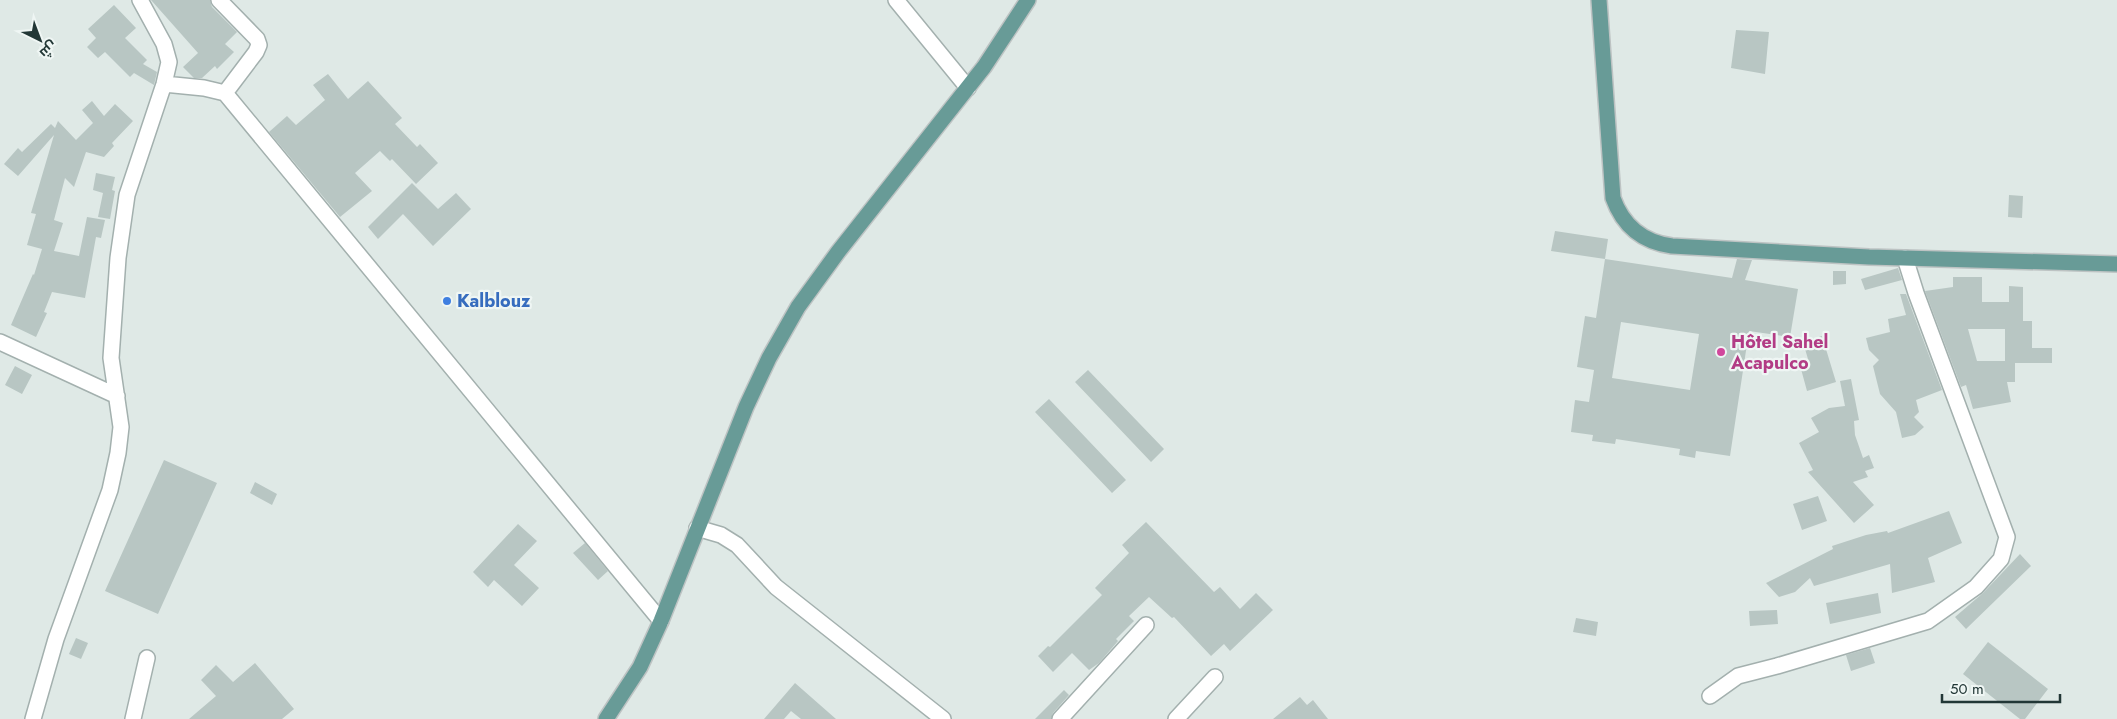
<svg xmlns="http://www.w3.org/2000/svg" width="2117" height="719" font-family="Jost,Cairo,sans-serif">
<rect width="100%" height="100%" fill="#dfe9e6"/>
<path fill="#b8c6c3" fill-rule="evenodd" d="M 151,0 L 210,0 L 212,7 L 237,32 L 225,44 L 234,52 L 217,69 L 215,66 L 202,78 L 194,78 L 183,67 L 198,53 Z
M 114,5 L 136,28 L 125,38 L 147,60 L 143,64 L 157,72 L 154,85 L 134,73 L 130,77 L 105,52 L 98,58 L 87,47 L 96,38 L 88,29 Z
M 1736,30 L 1769,32 L 1765,74 L 1731,68 Z
M 328,74 L 348,99 L 368,81 L 402,118 L 395,124 L 417,147 L 420,144 L 438,163 L 416,184 L 392,159 L 390,161 L 380,151 L 355,173 L 372,191 L 340,217 L 269,132 L 287,116 L 296,125 L 325,100 L 313,85 Z
M 92,101 L 104,116 L 115,104 L 133,121 L 112,143 L 114,146 L 104,157 L 86,152 L 74,187 L 65,178 L 54,220 L 63,223 L 54,251 L 79,256 L 87,217 L 105,220 L 101,238 L 96,237 L 85,298 L 52,292 L 44,312 L 47,313 L 36,337 L 11,325 L 33,274 L 34,275 L 42,249 L 27,245 L 36,214 L 31,213 L 54,135 L 18,176 L 4,164 L 18,148 L 22,152 L 51,124 L 55,128 L 58,121 L 76,140 L 93,123 L 82,110 Z
M 96,173 L 115,177 L 112,190 L 115,191 L 110,219 L 98,217 L 103,193 L 93,190 Z
M 412,183 L 438,209 L 456,193 L 471,209 L 433,246 L 403,214 L 378,239 L 368,227 Z
M 2009,195 L 2023,196 L 2022,218 L 2008,217 Z
M 1555,231 L 1608,239 L 1605,259 L 1551,251 Z
M 1605,259 L 1732,278 L 1737,259 L 1752,260 L 1745,280 L 1798,289 L 1790,337 L 1749,331 L 1730,456 L 1696,451 L 1695,458 L 1679,455 L 1680,449 L 1616,439 L 1615,444 L 1592,441 L 1593,435 L 1571,432 L 1575,400 L 1589,402 L 1594,370 L 1577,367 L 1585,316 L 1596,318 ZM 1621,322 L 1699,334 L 1690,390 L 1612,378 Z
M 1898,268 L 1902,280 L 1865,290 L 1861,279 Z
M 1833,271 L 1846,271 L 1846,284 L 1833,285 Z
M 1953,277 L 1982,277 L 1982,302 L 2009,302 L 2009,286 L 2023,287 L 2023,321 L 2032,321 L 2032,348 L 2052,348 L 2052,363 L 2015,363 L 2015,382 L 2007,382 L 2011,402 L 1973,409 L 1966,385 L 1961,387 L 1925,291 L 1953,287 ZM 1968,329 L 2005,329 L 2005,361 L 1977,361 Z
M 1900,294 L 1906,294 L 1942,390 L 1916,400 L 1919,412 L 1914,417 L 1924,427 L 1915,435 L 1902,438 L 1896,412 L 1880,394 L 1873,366 L 1879,360 L 1869,350 L 1866,338 L 1890,332 L 1888,319 L 1906,315 Z
M 1822,336 L 1836,382 L 1807,391 L 1801,369 L 1810,366 L 1803,342 Z
M 15,366 L 32,375 L 22,394 L 5,385 Z
M 1088,370 L 1164,449 L 1151,462 L 1075,382 Z
M 1851,379 L 1859,420 L 1854,421 L 1855,435 L 1863,458 L 1869,455 L 1874,468 L 1865,471 L 1868,477 L 1853,482 L 1874,505 L 1854,523 L 1808,472 L 1813,470 L 1799,443 L 1819,432 L 1811,418 L 1829,408 L 1845,406 L 1840,381 Z
M 1049,399 L 1126,480 L 1112,493 L 1035,412 Z
M 164,460 L 217,483 L 158,614 L 105,591 Z
M 255,482 L 277,494 L 272,505 L 250,493 Z
M 1818,496 L 1827,521 L 1802,530 L 1793,504 Z
M 1949,511 L 1962,543 L 1928,558 L 1935,582 L 1892,593 L 1890,564 L 1814,586 L 1810,578 L 1795,592 L 1779,597 L 1766,583 L 1833,549 L 1832,546 L 1866,535 L 1887,531 L 1888,533 Z
M 1146,522 L 1214,592 L 1220,587 L 1240,609 L 1256,593 L 1273,610 L 1230,651 L 1224,644 L 1211,656 L 1174,617 L 1172,618 L 1149,597 L 1129,616 L 1134,621 L 1116,639 L 1118,641 L 1099,663 L 1089,670 L 1072,653 L 1053,672 L 1038,656 L 1048,646 L 1050,647 L 1102,595 L 1095,588 L 1129,553 L 1122,545 Z
M 518,524 L 537,541 L 514,565 L 539,588 L 522,606 L 494,580 L 488,587 L 473,572 Z
M 585,543 L 608,571 L 598,580 L 573,553 Z
M 2020,554 L 2031,566 L 1966,629 L 1955,617 L 1983,593 Z
M 1878,593 L 1881,613 L 1830,624 L 1826,603 Z
M 1777,610 L 1778,624 L 1750,626 L 1749,611 Z
M 1576,618 L 1598,622 L 1596,636 L 1573,632 Z
M 76,638 L 88,643 L 81,659 L 69,654 Z
M 1988,642 L 2048,689 L 2025,719 L 2020,719 L 1963,674 Z
M 1870,648 L 1875,663 L 1851,671 L 1846,655 Z
M 255,663 L 294,709 L 282,719 L 189,719 L 216,696 L 201,680 L 216,665 L 233,682 Z
M 795,683 L 836,719 L 801,719 L 791,711 L 784,719 L 764,719 Z
M 1064,690 L 1069,695 L 1053,713 L 1051,719 L 1035,719 Z
M 1300,697 L 1307,705 L 1313,700 L 1328,719 L 1273,719 Z"/>
<g fill="none" stroke-linecap="round" stroke-linejoin="round">
<defs>
<path id="minor" d="M 219,0 L 257,39 L 259,45 L 256,52 L 225,93
M 896,0 L 968,88
M 164,84 L 204,88 L 225,93 L 661,621
M 0,342 L 117,396
M 697,528 L 721,535 L 737,545 L 776,587 L 943,719
M 1710,696 L 1738,676 L 1777,666 L 1928,621 L 1976,587 L 2001,559 L 2007,537 L 1916,293 L 1905,258
M 33,719 L 56,639 L 110,490 L 118,453 L 121,427 L 111,358 L 118,258 L 127,195 L 164,84 L 169,62 L 164,44 L 140,0
M 133,719 L 147,658
M 1060,719 L 1146,625
M 1176,719 L 1215,677"/>
<path id="major" d="M 1599,0 L 1613,198 C 1623,226 1642,242 1672,246 L 1869,257 L 2117,264
M 606,719 L 640,667 L 661,621 L 746,407 L 769,358 L 798,307 L 838,252 L 984,67 L 1028,0"/>
</defs>
<use href="#minor" stroke="#a3b0ae" stroke-width="18"/>
<use href="#major" stroke="#bdc3c3" stroke-width="18"/>
<use href="#minor" stroke="#fff" stroke-width="15"/>
<use href="#major" stroke="#689b97" stroke-width="15"/>
</g>
<circle fill="#3f7fe0" stroke="#eff6f4" stroke-width="2" cx="447" cy="301" r="5"/>
<circle fill="#d1479c" stroke="#eff6f4" stroke-width="2" cx="1721" cy="352" r="5"/>
<g text-anchor="middle" stroke-width="4.5" stroke-linejoin="round" paint-order="stroke">
<g font-size="18" font-weight="bold" fill="#366cbe" stroke="#eff6f4" text-anchor="start">
<text x="457" y="307">Kalblouz</text>
</g>
<g font-size="18" font-weight="bold" fill="#b23c85" stroke="#eff6f4" text-anchor="start">
<text x="1731" y="348">Hôtel Sahel<tspan x="1731" dy="21">Acapulco</tspan></text>
</g>
</g>
<g transform="translate(40 40) rotate(138)" stroke="#eff6f4" stroke-width="4" paint-order="stroke">
<path d="M0-4L9 19L0 12L-9 19Z" fill="#223736"/>
<text y="-8" font-size="14" font-weight="bold" text-anchor="middle" fill="#223736">ش</text>
</g>
<path d="M1942 694v8h118v-8" fill="none" stroke="#223736" stroke-width="2.5"/>
<text x="1950" y="694" font-size="15" fill="#223736" stroke="#eff6f4" stroke-width="4" paint-order="stroke">50 m</text>
</svg>
